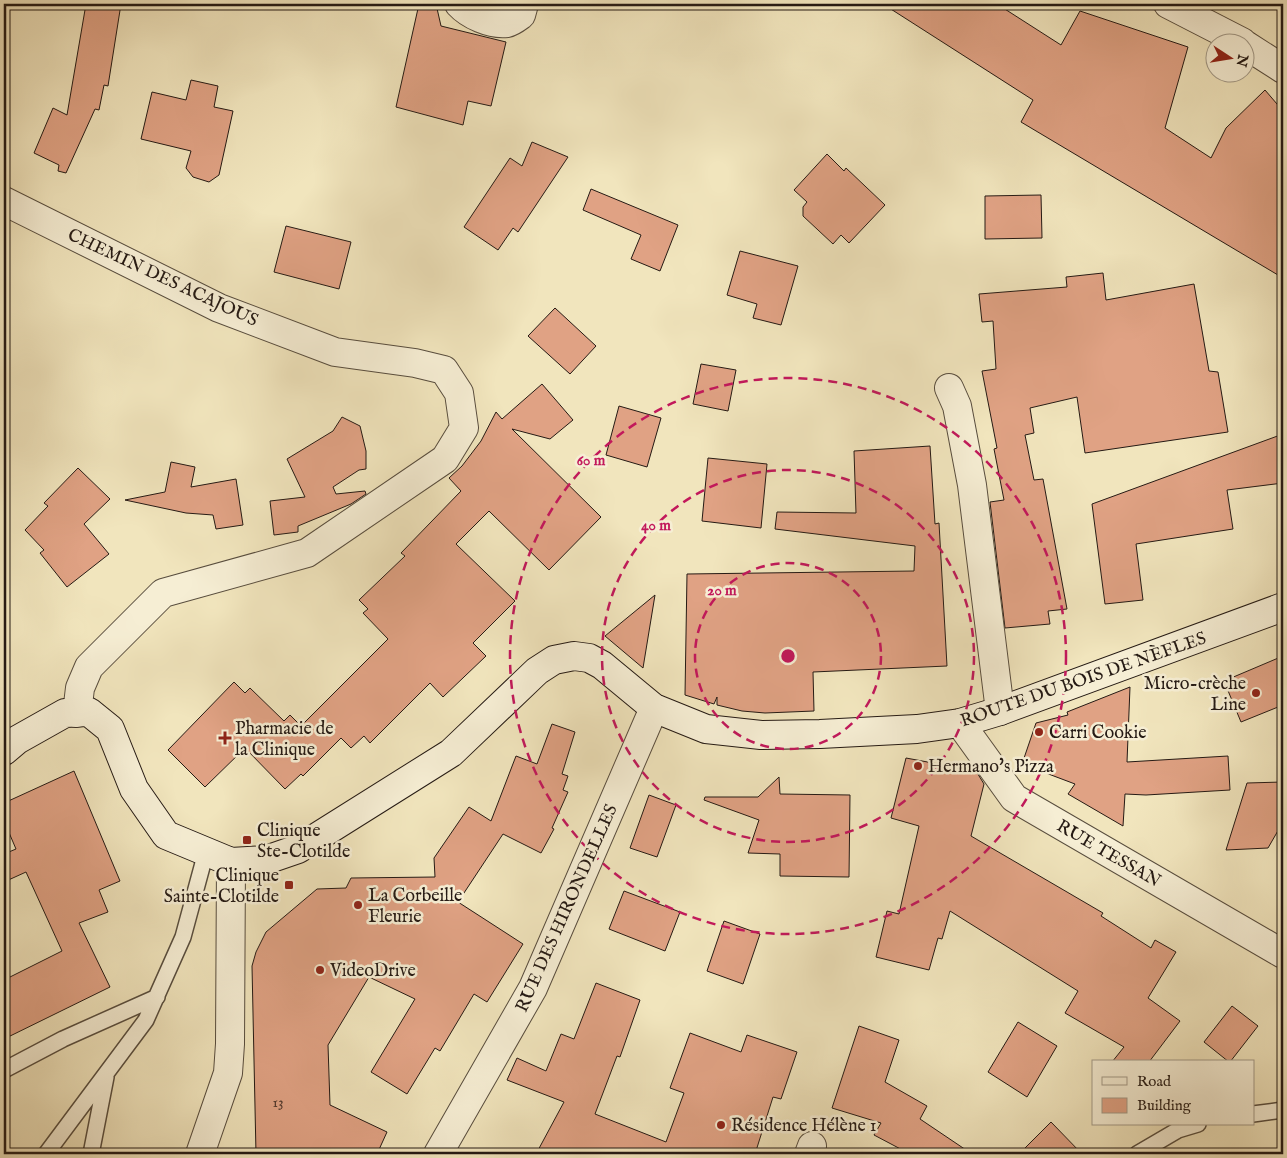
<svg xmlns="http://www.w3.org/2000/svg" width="1287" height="1158" font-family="'IM FELL English',serif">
<rect width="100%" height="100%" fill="#f1e5bd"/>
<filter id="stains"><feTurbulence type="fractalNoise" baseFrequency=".004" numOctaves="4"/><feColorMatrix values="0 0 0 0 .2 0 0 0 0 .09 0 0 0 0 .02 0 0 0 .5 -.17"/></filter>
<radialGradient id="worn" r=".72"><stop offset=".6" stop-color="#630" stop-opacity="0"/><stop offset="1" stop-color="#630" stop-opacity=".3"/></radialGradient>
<path fill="#e0a284" stroke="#251a14" d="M 86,4 L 121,4 L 108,86 L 104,85 L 99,110 L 95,109 L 66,173 L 58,171 L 59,165 L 34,153 L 53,108 L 67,115 Z
M 419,4 L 436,4 L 441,26 L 506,42 L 491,106 L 468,101 L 463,125 L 396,107 Z
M 883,4 L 997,4 L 1061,45 L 1080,11 L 1188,47 L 1165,128 L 1211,158 L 1226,128 L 1265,90 L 1283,111 L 1283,278 L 1021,122 L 1033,100 Z
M 191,80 L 218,86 L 214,107 L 233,111 L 219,175 L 209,182 L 193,177 L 186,168 L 191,151 L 141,139 L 152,92 L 186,100 Z
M 532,142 L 568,157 L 518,232 L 513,228 L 498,250 L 464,227 L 510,158 L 522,166 Z
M 827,154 L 844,171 L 846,168 L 885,205 L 849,243 L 841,235 L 833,244 L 803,216 L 803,207 L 807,202 L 794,190 Z
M 591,189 L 678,225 L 660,271 L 631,259 L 641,235 L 583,210 Z
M 1041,195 L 1042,238 L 985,239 L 985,196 Z
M 286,226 L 351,242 L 339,289 L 274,272 Z
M 740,251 L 798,266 L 781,325 L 753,318 L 757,304 L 727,295 Z
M 1103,273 L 1106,300 L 1194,284 L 1209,371 L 1218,372 L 1228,432 L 1085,453 L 1077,397 L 1030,408 L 1034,433 L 1025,435 L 1034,480 L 1043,479 L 1067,609 L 1048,611 L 1050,624 L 1005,628 L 990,502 L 1004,500 L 994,449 L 997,448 L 982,371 L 996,369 L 993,321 L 982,322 L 979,294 L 1067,287 L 1066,277 Z
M 555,308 L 596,346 L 570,374 L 528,336 Z
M 701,364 L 736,370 L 728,411 L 693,404 Z
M 542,384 L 573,420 L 550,439 L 512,429 L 601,517 L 549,570 L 489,511 L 456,544 L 515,601 L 473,643 L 486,656 L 443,697 L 430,683 L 370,743 L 364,736 L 351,748 L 341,738 L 303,776 L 301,774 L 285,789 L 245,748 L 205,787 L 168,750 L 234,682 L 245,693 L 250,688 L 284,721 L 290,715 L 301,726 L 388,639 L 363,613 L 368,609 L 359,600 L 405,556 L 401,553 L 461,491 L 449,478 L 462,466 L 481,441 L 496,412 L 502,419 Z
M 619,406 L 661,418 L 647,467 L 606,455 Z
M 342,417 L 360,426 L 366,451 L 366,469 L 359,470 L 333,487 L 336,494 L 365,491 L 366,494 L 351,504 L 298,526 L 298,532 L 274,535 L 270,501 L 305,497 L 287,459 L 333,431 Z
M 1283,434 L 1283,483 L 1227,490 L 1233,529 L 1136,544 L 1143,600 L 1105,604 L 1092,504 Z
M 930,446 L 935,524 L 939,523 L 947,666 L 813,672 L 814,711 L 765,713 L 742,711 L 717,705 L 717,697 L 714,704 L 685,695 L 687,574 L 914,571 L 915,546 L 775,529 L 777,512 L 856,513 L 854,451 Z
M 708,458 L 767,464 L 761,528 L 702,521 Z
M 171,462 L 195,467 L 191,487 L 236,479 L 243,525 L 216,529 L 213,515 L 186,513 L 125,500 L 165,492 Z
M 78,468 L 110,499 L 84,524 L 109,554 L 67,587 L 40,553 L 44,550 L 25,530 L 48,506 L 44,503 Z
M 655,595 L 643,668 L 605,636 Z
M 1283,656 L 1283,705 L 1241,722 L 1224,681 Z
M 1130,687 L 1127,762 L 1228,756 L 1230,790 L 1146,795 L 1125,794 L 1123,826 L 1068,794 L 1075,784 L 1022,764 L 1036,723 L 1068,715 L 1067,712 Z
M 552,724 L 575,732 L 562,774 L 568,776 L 563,790 L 568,792 L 552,828 L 554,829 L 541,853 L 503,834 L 458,902 L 523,944 L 487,1002 L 474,994 L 440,1051 L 435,1048 L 407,1094 L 371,1072 L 415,999 L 369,977 L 328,1045 L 330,1105 L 387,1132 L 377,1154 L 256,1154 L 252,966 L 256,952 L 266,932 L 317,889 L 346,888 L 351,878 L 435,877 L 434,858 L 469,807 L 491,821 L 516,756 L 537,764 Z
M 906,758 L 976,771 L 984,784 L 971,836 L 1103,913 L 1101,916 L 1151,948 L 1155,940 L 1176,952 L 1148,998 L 1180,1021 L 1149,1062 L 1112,1062 L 1124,1047 L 1065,1013 L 1078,991 L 950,911 L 942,939 L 938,938 L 929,970 L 876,957 L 887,911 L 899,914 L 919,826 L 891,818 Z
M 74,771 L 120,881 L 99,890 L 108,912 L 79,923 L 110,987 L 4,1039 L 4,980 L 62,951 L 26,872 L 4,882 L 4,854 L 16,849 L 4,821 L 4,803 Z
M 779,777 L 780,794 L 850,795 L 849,877 L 780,876 L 780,854 L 748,853 L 759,820 L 704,800 L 705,797 L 758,797 Z
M 1283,782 L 1283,822 L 1268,848 L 1226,850 L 1247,783 Z
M 649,795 L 676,805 L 657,857 L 630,848 Z
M 624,891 L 680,912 L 665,951 L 609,929 Z
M 724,921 L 760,934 L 743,984 L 707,971 Z
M 596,983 L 640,1000 L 620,1057 L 617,1056 L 595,1114 L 666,1142 L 684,1093 L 670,1088 L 690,1033 L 741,1052 L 747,1035 L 797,1052 L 781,1099 L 773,1097 L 755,1154 L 536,1154 L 564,1102 L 507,1080 L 517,1058 L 546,1071 L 561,1034 L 574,1039 Z
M 1232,1006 L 1258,1026 L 1230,1062 L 1229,1062 L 1204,1042 Z
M 1018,1022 L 1057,1046 L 1027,1097 L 988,1072 Z
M 859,1026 L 899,1040 L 885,1082 L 927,1106 L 920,1119 L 972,1154 L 910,1154 L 874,1135 L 881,1123 L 832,1108 Z
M 1051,1122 L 1082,1154 L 1019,1154 Z"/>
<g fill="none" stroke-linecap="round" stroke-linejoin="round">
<defs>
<path id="lane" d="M 4,1070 L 63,1039 L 157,997
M 1253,1114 L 1283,1110
M 46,1154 L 146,1020 L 183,937 L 206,852
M 91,1154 L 106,1077
M 1137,1154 L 1178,1130 L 1198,1124"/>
<path id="street" d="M 459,4 C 469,15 491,25 507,23 C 512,22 517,18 521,15 L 524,4
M 1168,4 L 1242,42
M 1244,44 L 1283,69
M 4,201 L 219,308 L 335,352 L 415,363 L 444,370 L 459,393 L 464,428 L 445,459 L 307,553 L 163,593 L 89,667 L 80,688 L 77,713
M 949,388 L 957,406 L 972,485 L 1000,711
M 960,723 L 1014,798 L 1283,954
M 200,1154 L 228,1073 L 230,1044 L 231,862
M 438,1154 L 533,988 L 654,708
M 809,1154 L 812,1146"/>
<path id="secondary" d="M 4,751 L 17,740 L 65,713 L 89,712 L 110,729 L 134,789 L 166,835 L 231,862 L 266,860 L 298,849 L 451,753 L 537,671 L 554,660 L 574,656 L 589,658 L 602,665 L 654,708 L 706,729 L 761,735 L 820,734 L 917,729 L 960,723 L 1000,711 L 1283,607"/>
</defs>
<use href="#lane" stroke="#584d3e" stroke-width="18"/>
<use href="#street" stroke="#584d3e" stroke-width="30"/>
<use href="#secondary" stroke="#251a14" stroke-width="30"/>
<use href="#lane" stroke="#f6eed4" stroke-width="15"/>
<use href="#street" stroke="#f6eed4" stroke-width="28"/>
<use href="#secondary" stroke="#f6eed4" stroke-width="28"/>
</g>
<g fill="none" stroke="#c2185b" stroke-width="2.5" stroke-dasharray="9 6">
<circle cx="788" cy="656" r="93"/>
<circle cx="788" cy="656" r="186"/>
<circle cx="788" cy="656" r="278"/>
</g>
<g fill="#8f2418" stroke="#f6eed4" stroke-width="2">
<circle cx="1256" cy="693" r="5"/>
<circle cx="1039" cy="732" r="5"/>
<path d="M222.5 730.5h5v5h5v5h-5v5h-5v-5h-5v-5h5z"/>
<circle cx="918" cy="766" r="5"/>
<rect x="242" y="835" width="10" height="10" rx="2.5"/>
<rect x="284" y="880" width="10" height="10" rx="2.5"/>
<circle cx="358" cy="905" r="5"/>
<circle cx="320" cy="970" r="5"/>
<circle cx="721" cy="1125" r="5"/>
</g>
<g text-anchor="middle" stroke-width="5" stroke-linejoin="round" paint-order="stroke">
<g font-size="15" fill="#543c30">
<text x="278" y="1107">13</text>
</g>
<g font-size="18" fill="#251a14" stroke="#f6eed4">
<text transform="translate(163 277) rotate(25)" y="6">CHEMIN DES ACAJOUS</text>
<text transform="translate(1083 679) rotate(-19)" y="6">ROUTE DU BOIS DE NÈFLES</text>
<text transform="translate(1109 853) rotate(30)" y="6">RUE TESSAN</text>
<text transform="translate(566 908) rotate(-66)" y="6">RUE DES HIRONDELLES</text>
</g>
<g font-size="18" fill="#251a14" stroke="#f6eed4" text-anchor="start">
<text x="1246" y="689" text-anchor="end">Micro-crèche<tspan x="1246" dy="21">Line</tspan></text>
<text x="235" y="734">Pharmacie de<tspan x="235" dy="21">la Clinique</tspan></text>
<text x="1049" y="738">Carri Cookie</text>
<text x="928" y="772">Hermano's Pizza</text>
<text x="257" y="836">Clinique<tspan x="257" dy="21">Ste-Clotilde</tspan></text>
<text x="279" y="881" text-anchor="end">Clinique<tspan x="279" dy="21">Sainte-Clotilde</tspan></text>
<text x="368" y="901">La Corbeille<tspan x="368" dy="21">Fleurie</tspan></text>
<text x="330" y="976">VideoDrive</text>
<text x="731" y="1131">Résidence Hélène 1</text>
</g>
</g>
<circle cx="788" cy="656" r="8" fill="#c2185b" stroke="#f6eed4" stroke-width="2.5"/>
<g font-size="15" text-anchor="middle" font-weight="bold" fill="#c2185b" stroke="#f6eed4" stroke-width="5" stroke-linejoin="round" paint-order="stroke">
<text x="591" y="465">60 m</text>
<text x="656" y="530">40 m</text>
<text x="722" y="595">20 m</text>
</g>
<rect width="1287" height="1158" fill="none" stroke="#f1e5bd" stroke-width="20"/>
<rect x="5" y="5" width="1277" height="1148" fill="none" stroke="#251a14" stroke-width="2.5"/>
<rect x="10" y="10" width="1267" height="1138" fill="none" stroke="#251a14"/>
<rect x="1092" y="1060" width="162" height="65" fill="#f6eed4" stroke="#a29987"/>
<rect x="1102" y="1077" width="25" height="8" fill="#f6eed4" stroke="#a29987"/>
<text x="1137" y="1086" font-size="15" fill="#251a14">Road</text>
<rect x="1102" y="1098" width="25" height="15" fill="#e0a284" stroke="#a29987"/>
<text x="1137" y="1110" font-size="15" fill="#251a14">Building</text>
<g transform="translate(1230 58) rotate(102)"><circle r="24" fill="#f6eed4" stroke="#a29987"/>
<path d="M0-4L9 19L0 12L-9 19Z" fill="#8f2418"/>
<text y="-8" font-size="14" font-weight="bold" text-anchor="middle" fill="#251a14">N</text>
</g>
<rect width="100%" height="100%" filter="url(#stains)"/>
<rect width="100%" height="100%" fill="url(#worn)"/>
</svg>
